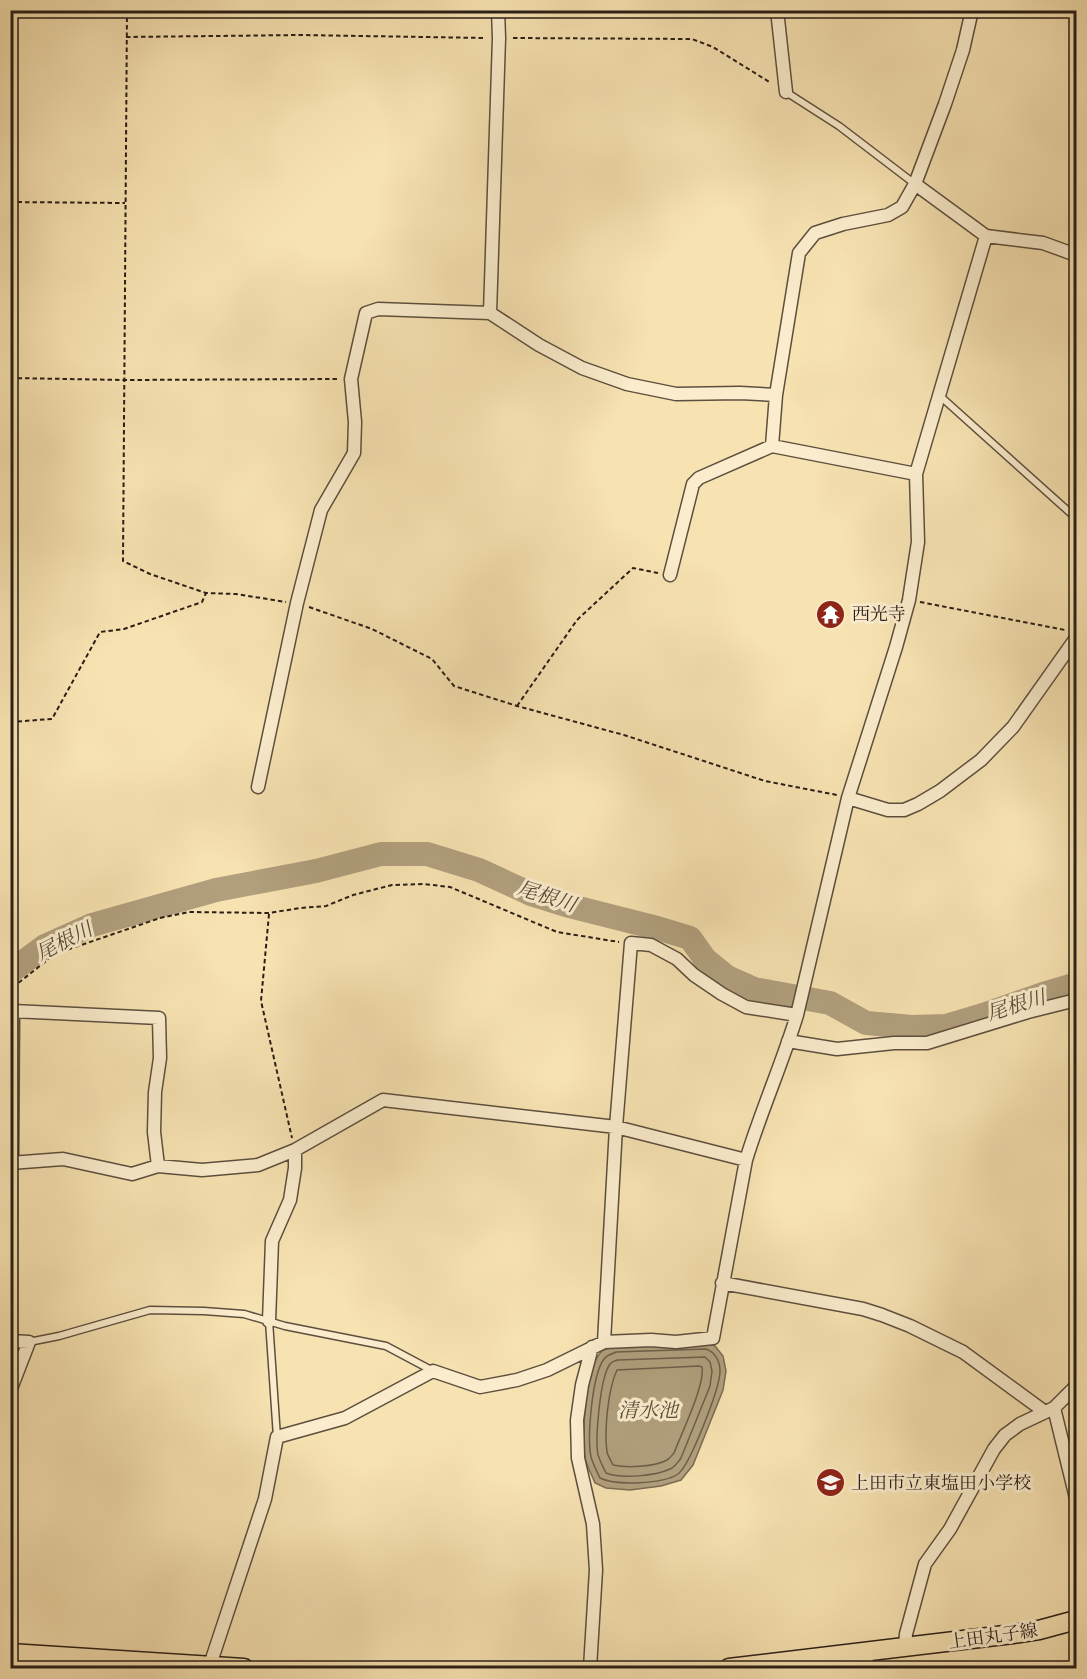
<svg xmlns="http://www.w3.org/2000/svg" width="1087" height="1679" font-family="'IM FELL DW Pica','Noto Serif JP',serif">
<rect width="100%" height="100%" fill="#f7e2b1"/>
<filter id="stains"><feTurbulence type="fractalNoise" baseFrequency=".00333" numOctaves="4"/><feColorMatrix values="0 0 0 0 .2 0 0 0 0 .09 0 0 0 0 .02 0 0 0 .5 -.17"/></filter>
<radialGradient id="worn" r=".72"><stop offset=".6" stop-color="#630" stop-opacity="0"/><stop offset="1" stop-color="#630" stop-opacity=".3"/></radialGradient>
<path fill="#b19f7d" stroke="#7b6b54" stroke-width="1.5" d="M 707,1343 L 715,1346 L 723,1356 L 726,1371 L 723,1390 L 693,1465 L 681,1480 L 661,1486 L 630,1490 L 606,1488 L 595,1483 C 592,1475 586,1465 585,1457 C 581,1437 586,1365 602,1351 C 605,1349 611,1348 615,1346 Z"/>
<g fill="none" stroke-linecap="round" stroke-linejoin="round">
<path stroke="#6d5e4a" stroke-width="1.5" d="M 706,1349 C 715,1352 720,1361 720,1371 C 720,1388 690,1465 678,1474 C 663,1484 616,1486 600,1478 C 597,1472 593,1464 591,1457 C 587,1437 592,1375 604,1359 C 607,1355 612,1354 616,1352 Z
M 705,1357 L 710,1362 L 712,1371 L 710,1386 L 681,1458 C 678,1462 675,1467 670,1469 C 655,1476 622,1479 606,1473 C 603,1467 600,1461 598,1455 C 595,1439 600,1377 610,1364 C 613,1361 614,1361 618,1360 Z
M 699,1366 L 702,1367 C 705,1386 681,1434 674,1453 C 673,1454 669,1459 667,1460 C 655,1467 626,1468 613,1465 C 611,1461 608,1456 607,1452 C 604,1431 608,1389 617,1370 Z"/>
<path stroke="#b19f7d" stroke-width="24" d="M 10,972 L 45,946 L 92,925 L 216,890 L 316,871 L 381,854 L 427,854 L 479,870 L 531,894 L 566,905 L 657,928 L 690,938 L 705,959 L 727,977 L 754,989 L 830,1003 L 866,1023 L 912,1027 L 946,1026 L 983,1015 L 1043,994 L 1070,986 L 1076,986"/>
<defs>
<path id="lane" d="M 786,92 L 839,126 L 915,184
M 940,396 L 1076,518
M 269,1321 L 277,1437
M 29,1342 L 59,1336 L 150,1310 L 204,1311 L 244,1314 L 285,1326 L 386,1346 L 433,1371"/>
<path id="street" d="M 777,10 L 786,92
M 915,184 L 986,236 L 1043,243 L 1076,255
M 490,313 L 499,38 L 498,10
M 916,474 L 772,446 L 776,395 L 799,253 L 815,233 L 843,224 L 888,215 L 902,207 L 915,184 L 945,104 L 963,50 L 972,10
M 670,575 L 693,484 L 699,478 L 772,446
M 258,787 L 297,603 L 321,510 L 354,453 L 355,422 L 351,379 L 366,313 L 378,309 L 490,313 L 539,345 L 582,368 L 627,384 L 676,394 L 740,393 L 776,395
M 848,798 L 888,810 L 904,810 L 918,804 L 940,791 L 981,760 L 1013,727 L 1076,638
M 788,1041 L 837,1049 L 894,1043 L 927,1043 L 1028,1012 L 1068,1002 L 1076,1002
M 10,1163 L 63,1159 L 132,1174 L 158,1166 L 202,1170 L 258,1165 L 295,1150 L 383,1100 L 616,1127 L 746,1160
M 12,1163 L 13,1011 L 159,1018 L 160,1058 L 155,1092 L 154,1132 L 158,1166
M 722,1283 L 863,1309 L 882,1315 L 910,1326 L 963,1352 L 1045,1412
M 269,1321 L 272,1241 L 290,1200 L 295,1168 L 295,1150
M 10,1341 L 29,1342 L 10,1391
M 604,1342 L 616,1127 L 631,943 L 651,945 L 677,959 L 694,975 L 722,994 L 746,1007 L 797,1015
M 1054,1408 L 1076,1498
M 905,1647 L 906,1634 L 925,1564 L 950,1529 L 994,1449 L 1005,1435 L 1020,1424 L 1054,1408 L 1076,1386
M 209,1668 L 265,1499 L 277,1437 L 345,1418 L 433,1371 L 480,1387 L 517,1380 L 547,1370 L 604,1342 L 651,1340 L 676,1342 L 713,1338 L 746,1160 C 761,1111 782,1064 797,1015 L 848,798 L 896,647 L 909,600 L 918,542 L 916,474 L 986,236
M 590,1668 L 596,1570 L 593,1524 L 578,1458 L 577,1420 L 582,1385 L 592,1347
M 866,1668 L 867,1652"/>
<path id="primary" d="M 10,1653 L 244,1668
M 729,1668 L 1013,1634 L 1039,1630 L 1076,1620"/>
</defs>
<use href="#lane" stroke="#5c4f3e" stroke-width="9"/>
<use href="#street" stroke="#5c4f3e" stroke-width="15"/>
<use href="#primary" stroke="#291e17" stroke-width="21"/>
<path stroke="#291e17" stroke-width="2" stroke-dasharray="4.5 3" stroke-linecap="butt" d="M 127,10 L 123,561 L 150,574 L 206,593 L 236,594 L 286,602
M 126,37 L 301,35 L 486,38
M 513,38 L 692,39 L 713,47 L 771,83
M 10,202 L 125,203
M 10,378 L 124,380 L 339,379
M 920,602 L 1065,630
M 309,607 L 372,629 L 432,659 L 454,686 L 517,706 L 624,735 L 765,781 L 837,795
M 517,706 L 577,620 L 633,568 L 658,573
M 10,722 L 52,719 L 100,632 L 124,629 L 202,602 L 206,593
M 269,914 L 261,1001 L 292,1138
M 10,995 L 17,984 L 55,954 L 160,918 L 189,912 L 269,913 L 300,908 L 326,906 L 353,895 L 392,885 L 423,884 L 450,887 L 557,932 L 619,942"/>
<use href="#lane" stroke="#faeccc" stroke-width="6"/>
<use href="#street" stroke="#faeccc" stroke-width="12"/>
<use href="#primary" stroke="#f7e2b1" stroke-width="18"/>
</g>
<defs>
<symbol id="temple-disc" viewBox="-11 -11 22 22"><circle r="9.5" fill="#8f2418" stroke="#faeccc"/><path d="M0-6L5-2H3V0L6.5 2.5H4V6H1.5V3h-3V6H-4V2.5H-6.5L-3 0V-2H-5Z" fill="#fff"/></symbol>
<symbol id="school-disc" viewBox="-11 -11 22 22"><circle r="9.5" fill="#8f2418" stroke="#faeccc"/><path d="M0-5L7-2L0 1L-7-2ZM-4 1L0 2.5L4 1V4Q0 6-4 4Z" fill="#fff"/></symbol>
</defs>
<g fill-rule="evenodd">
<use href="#temple-disc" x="814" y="598" width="33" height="33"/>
<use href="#school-disc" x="814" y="1466" width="33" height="33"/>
</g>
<g text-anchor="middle" stroke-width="6" stroke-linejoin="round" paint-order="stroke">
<g font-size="18" fill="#291e17" stroke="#faeccc" text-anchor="start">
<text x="852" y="620">西光寺</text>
<text x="851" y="1489">上田市立東塩田小学校</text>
</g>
<g font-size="18" fill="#291e17" stroke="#faeccc">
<text transform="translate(993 1636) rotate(-8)" y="6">上田丸子線</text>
</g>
<g font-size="20" font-style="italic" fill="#594b3b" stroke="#faeccc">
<text transform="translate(547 896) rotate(18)" y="7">尾根川</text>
<text transform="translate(64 941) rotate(-27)" y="7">尾根川</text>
<text transform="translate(1016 1005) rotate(-17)" y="7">尾根川</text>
<text x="648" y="1417">清水池</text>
</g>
</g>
<rect width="1087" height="1679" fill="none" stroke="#f7e2b1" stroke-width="36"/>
<rect x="12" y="12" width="1063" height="1655" fill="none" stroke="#291e17" stroke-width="3"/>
<rect x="18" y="18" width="1051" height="1643" fill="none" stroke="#291e17" stroke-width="1.5"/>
<rect width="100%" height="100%" filter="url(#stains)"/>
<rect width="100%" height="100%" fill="url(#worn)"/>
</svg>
